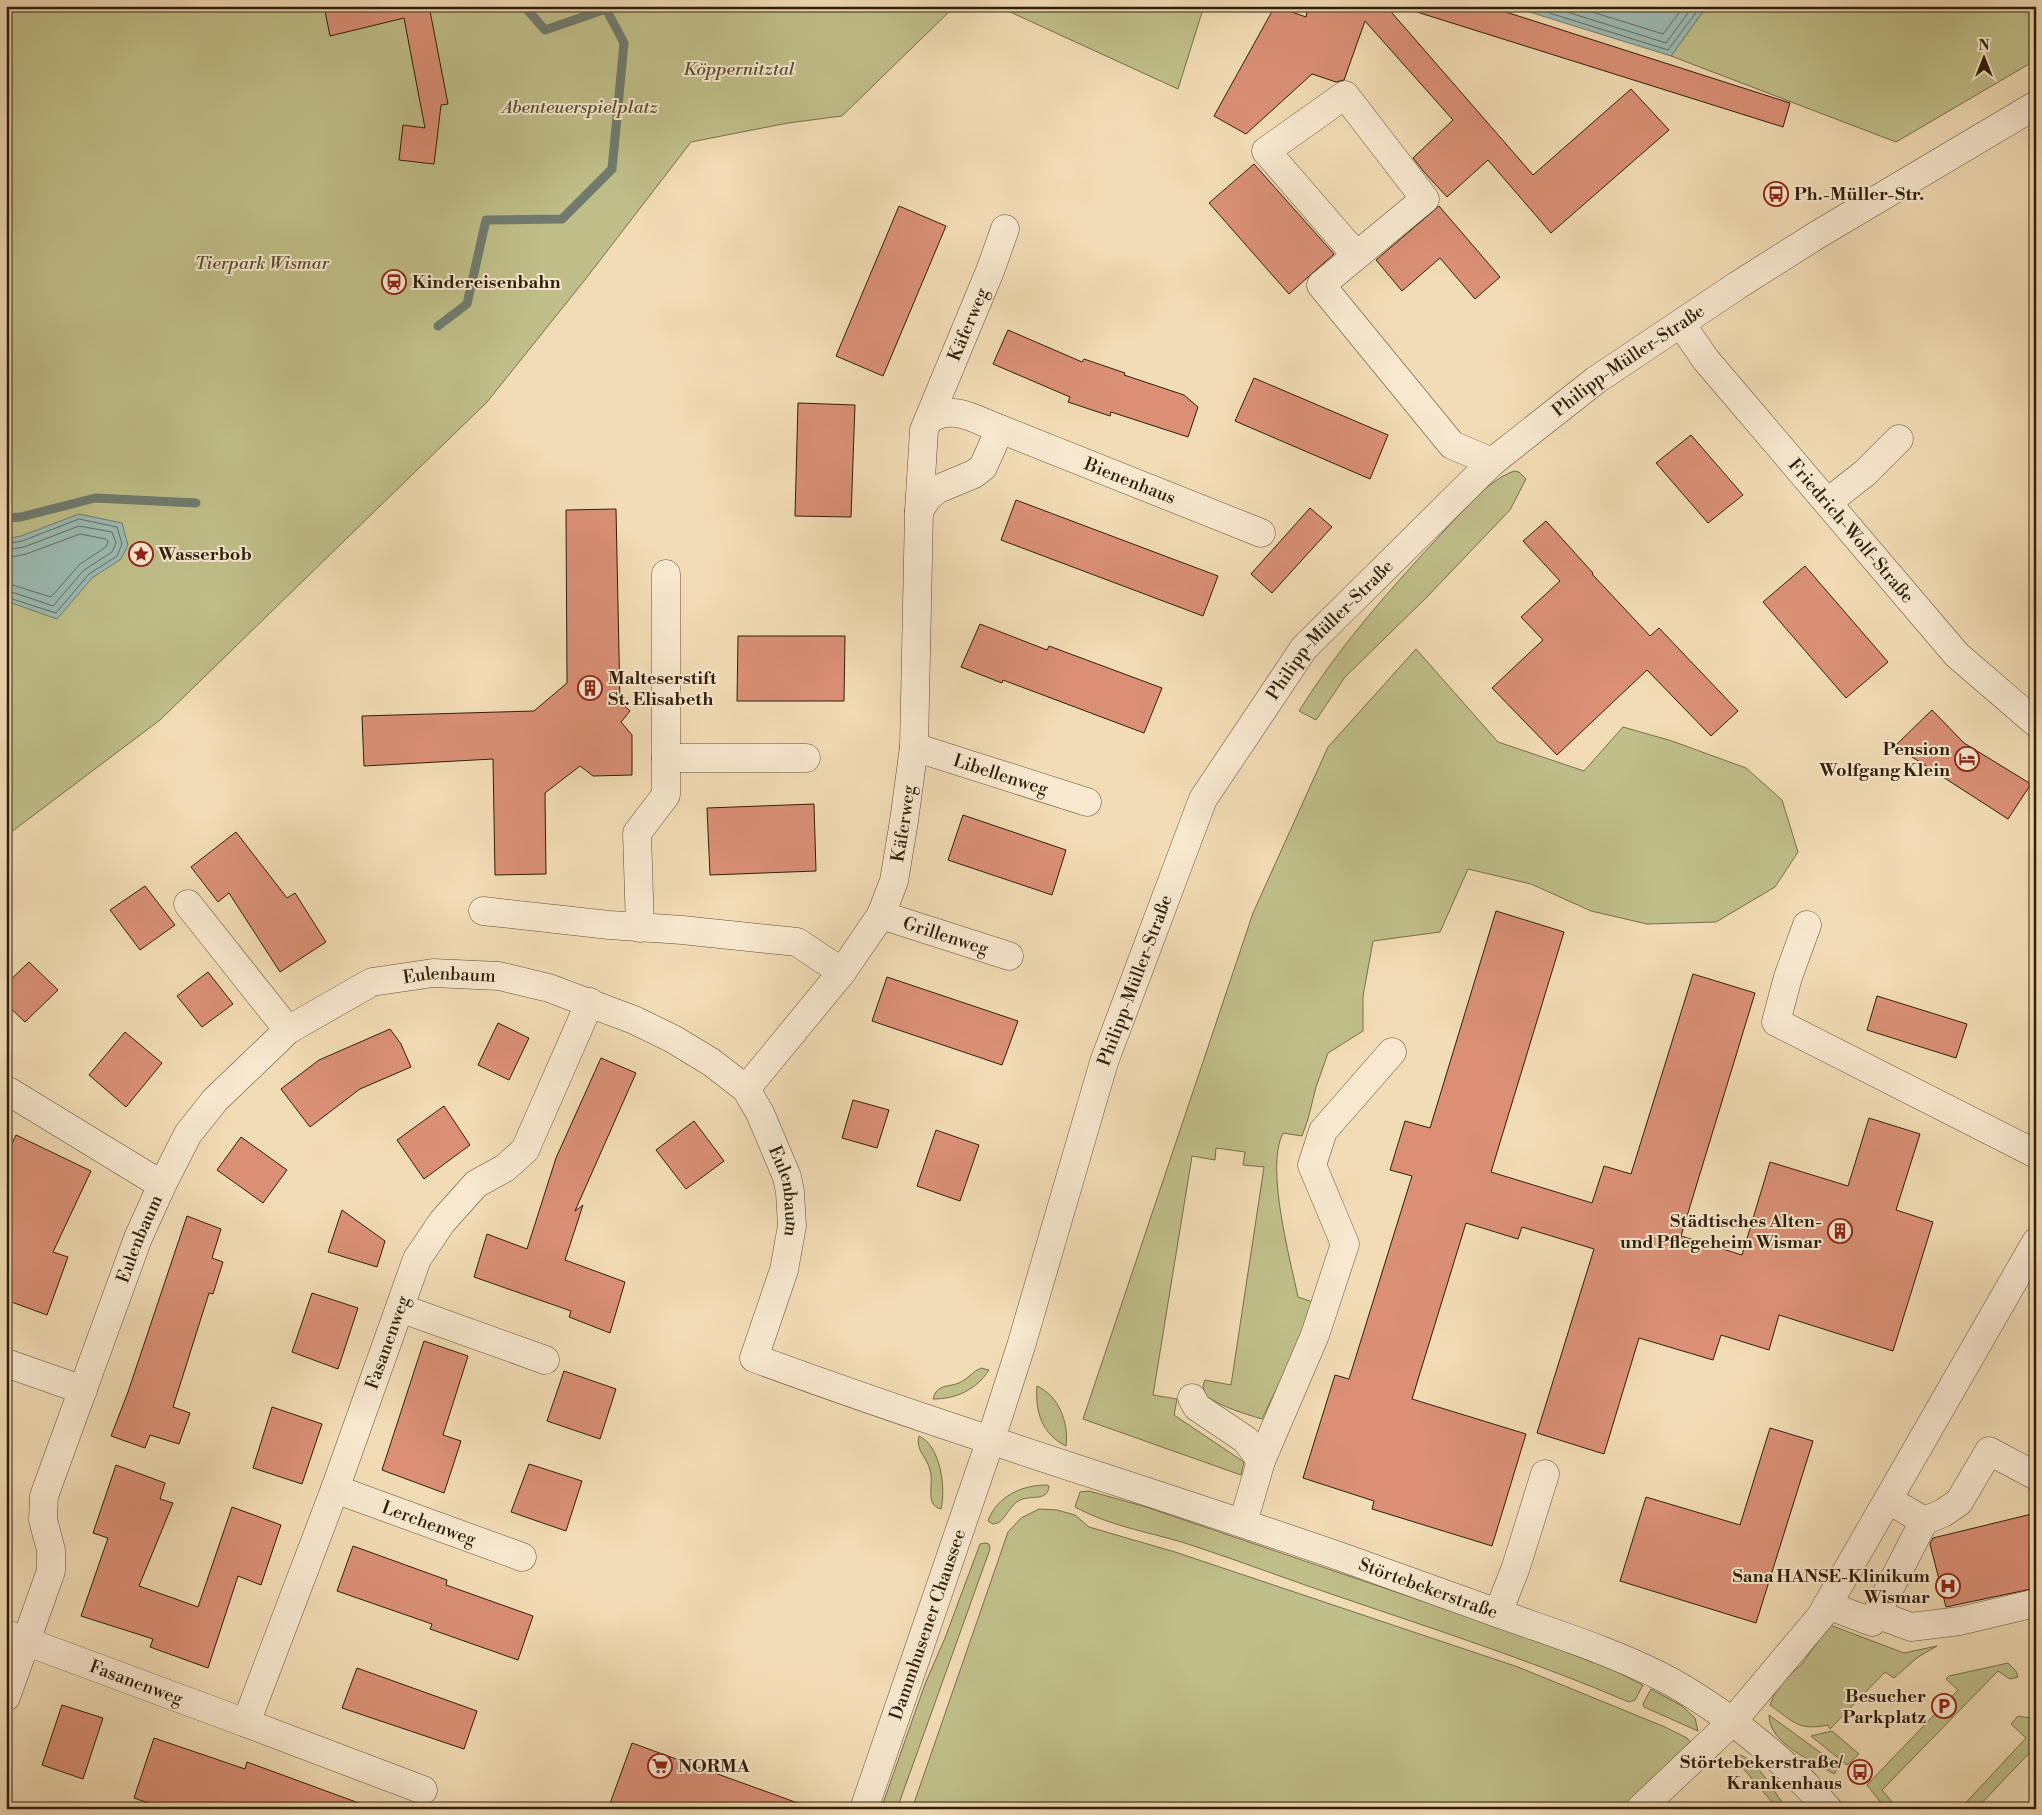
<svg xmlns="http://www.w3.org/2000/svg" width="2042" height="1815" font-family="'Libre Bodoni',serif">
<rect width="100%" height="100%" fill="#f2dcb5"/>
<filter id="stains"><feTurbulence type="fractalNoise" baseFrequency=".004" numOctaves="4"/><feColorMatrix values="0 0 0 0 .2 0 0 0 0 .09 0 0 0 0 .02 0 0 0 .5 -.17"/></filter>
<radialGradient id="worn" r=".72"><stop offset=".6" stop-color="#630" stop-opacity="0"/><stop offset="1" stop-color="#630" stop-opacity=".3"/></radialGradient>
<path fill="#c0bf89" stroke="#786e4a" d="M 6,6 L 955,6 L 842,116 L 788,123 L 691,142 L 584,281 L 487,402 L 160,720 L 6,836 Z
M 997,6 L 1198,6 L 1203,9 L 1178,89 Z
M 1707,6 L 2036,6 L 2036,60 L 1896,142 L 1671,56 Z
M 1514,471 L 1519,472 L 1526,479 L 1510,510 L 1426,598 L 1345,677 L 1316,720 L 1299,711 C 1340,645 1392,587 1445,530 C 1465,509 1487,481 1514,471 Z
M 1416,649 L 1498,742 L 1584,771 L 1623,727 L 1672,741 L 1746,768 L 1782,800 L 1798,852 L 1775,887 L 1716,922 L 1647,924 L 1591,911 L 1531,884 L 1468,869 L 1440,932 L 1373,941 L 1363,996 L 1363,1031 L 1328,1053 L 1316,1087 L 1308,1119 L 1302,1136 L 1283,1133 C 1265,1167 1290,1258 1298,1297 L 1319,1304 C 1301,1343 1280,1380 1262,1419 C 1242,1413 1223,1407 1205,1396 L 1203,1386 L 1205,1380 L 1231,1385 L 1264,1167 L 1243,1165 L 1245,1152 L 1216,1148 L 1215,1160 L 1192,1156 L 1153,1395 L 1177,1399 L 1174,1415 L 1244,1462 L 1241,1475 L 1083,1419 L 1253,913 L 1328,747 Z
M 981,1368 L 989,1370 C 976,1390 956,1399 933,1399 C 937,1383 949,1388 961,1382 C 969,1378 973,1371 981,1368 Z
M 1037,1386 C 1059,1396 1069,1423 1066,1446 C 1042,1434 1035,1412 1037,1386 Z
M 919,1436 C 941,1446 946,1489 941,1509 C 937,1508 934,1506 932,1502 C 929,1492 933,1480 930,1470 C 927,1457 915,1450 919,1436 Z
M 1047,1485 L 1049,1486 C 1048,1502 1030,1495 1020,1500 C 1010,1505 1006,1518 998,1523 L 993,1524 L 988,1521 C 997,1496 1022,1485 1047,1485 Z
M 1089,1491 L 1146,1507 L 1531,1638 L 1615,1671 L 1643,1685 L 1635,1700 L 1629,1702 C 1535,1662 1437,1630 1340,1597 C 1292,1581 1245,1563 1197,1547 C 1157,1533 1113,1528 1075,1507 L 1080,1492 Z
M 1039,1509 L 1057,1510 L 1075,1515 L 1089,1527 L 1175,1552 L 1518,1667 L 1665,1727 L 1687,1738 L 1694,1746 L 1624,1809 L 912,1809 L 1008,1532 L 1021,1518 Z
M 985,1543 L 989,1544 L 990,1549 L 897,1809 L 881,1809 L 925,1684 L 945,1638 L 980,1544 Z
M 1830,1625 L 1904,1653 L 1937,1646 L 1918,1657 L 1894,1678 L 1885,1672 L 1830,1729 L 1828,1725 C 1798,1731 1794,1722 1770,1705 L 1778,1685 L 1801,1665 Z
M 2008,1663 L 2016,1671 L 2018,1677 L 2010,1679 L 1998,1671 L 1882,1790 L 1898,1809 L 1886,1809 L 1867,1785 L 1958,1690 L 1946,1679 L 1949,1676 Z
M 1651,1689 L 1682,1706 L 1695,1718 L 1698,1731 L 1644,1707 L 1643,1704 Z
M 1769,1715 L 1839,1766 L 1834,1774 C 1813,1761 1769,1744 1769,1715 Z
M 2018,1716 L 2036,1719 L 2036,1746 L 1976,1809 L 1960,1809 L 2026,1738 L 2011,1724 Z
M 1832,1731 L 1859,1754 L 1847,1765 L 1811,1736 Z
M 1733,1753 C 1757,1756 1771,1789 1785,1806 L 1778,1809 L 1735,1759 Z"/>
<path fill="#9cbab3" stroke="#707c6f" d="M 1510,6 L 1707,6 L 1671,56 Z
M 79,514 L 122,523 L 128,545 L 121,559 L 92,578 L 57,619 L 6,601 L 6,539 L 21,536 Z"/>
<g fill="none" stroke-linecap="round" stroke-linejoin="round">
<path stroke="#666c5e" stroke-width="1" d="M 1527,6 L 1668,50 L 1701,6
M 1548,6 L 1666,43 L 1693,6
M 1573,6 L 1663,34 L 1684,6
M 6,544 L 22,541 L 79,519 L 117,527 L 122,544 L 117,556 L 89,574 L 56,613 L 6,597
M 6,550 L 24,547 L 79,526 L 112,532 L 116,543 L 112,552 L 84,570 L 53,606 L 6,590
M 6,558 L 26,554 L 80,534 L 106,539 L 108,542 L 106,547 L 80,564 L 51,597 L 6,583"/>
<path stroke="#707c6f" stroke-width="9" d="M 438,326 L 467,304 L 486,220 L 562,219 L 612,169 L 624,43 L 606,9 L 545,30 L 524,6
M 6,518 L 21,517 L 95,498 L 196,503"/>
</g>
<path fill="#db9076" stroke="#2f1e0a" d="M 324,6 L 429,6 L 448,104 L 441,105 L 434,164 L 399,160 L 403,125 L 425,128 L 404,18 L 330,36 Z
M 1275,6 L 1306,17 L 1308,6 L 1386,6 L 1533,175 L 1631,89 L 1669,130 L 1551,233 L 1488,160 L 1447,197 L 1424,172 L 1413,158 L 1453,120 L 1365,21 L 1344,80 L 1336,82 L 1312,74 L 1246,134 L 1214,116 Z
M 1418,6 L 1487,6 L 1790,103 L 1783,127 L 1417,12 Z
M 1254,164 L 1334,254 L 1289,294 L 1209,203 Z
M 899,206 L 946,226 L 883,376 L 836,356 Z
M 1439,206 L 1500,277 L 1475,299 L 1440,258 L 1402,291 L 1376,260 Z
M 1008,330 L 1082,362 L 1084,359 L 1125,373 L 1124,375 L 1184,395 L 1198,407 L 1188,437 L 1111,412 L 1110,416 L 1068,402 L 1070,397 L 993,364 Z
M 1254,378 L 1388,435 L 1370,479 L 1235,421 Z
M 798,403 L 855,405 L 851,517 L 795,516 Z
M 1691,435 L 1743,495 L 1708,523 L 1656,463 Z
M 1016,500 L 1218,576 L 1203,616 L 1001,540 Z
M 1310,508 L 1332,527 L 1272,593 L 1251,574 Z
M 616,509 L 620,702 L 630,711 L 621,722 L 632,735 L 632,775 L 593,776 L 580,766 L 545,793 L 546,874 L 495,875 L 493,759 L 364,766 L 362,716 L 534,711 L 567,683 L 566,510 Z
M 1546,521 L 1593,573 L 1592,574 L 1650,636 L 1659,628 L 1738,711 L 1711,736 L 1647,670 L 1557,755 L 1492,688 L 1543,640 L 1521,617 L 1560,581 L 1523,541 Z
M 1805,566 L 1888,662 L 1846,698 L 1763,602 Z
M 980,624 L 1047,650 L 1049,646 L 1162,688 L 1144,733 L 1003,680 L 1002,683 L 961,667 Z
M 738,636 L 845,636 L 844,701 L 737,701 Z
M 1932,710 L 1964,743 L 2031,784 L 2008,819 L 1895,746 Z
M 814,804 L 816,871 L 710,875 L 707,808 Z
M 963,815 L 1066,850 L 1052,895 L 948,860 Z
M 236,832 L 287,898 L 295,893 L 326,942 L 280,972 L 229,893 L 218,902 L 191,867 Z
M 145,886 L 175,925 L 140,950 L 110,910 Z
M 1496,911 L 1564,932 L 1491,1172 L 1592,1203 L 1604,1166 L 1631,1174 L 1693,974 L 1755,993 L 1681,1236 L 1742,1255 L 1770,1162 L 1848,1186 L 1869,1118 L 1920,1134 L 1896,1210 L 1933,1222 L 1893,1351 L 1779,1315 L 1769,1350 L 1721,1335 L 1713,1360 L 1639,1338 L 1604,1454 L 1537,1433 L 1594,1249 L 1522,1227 L 1518,1239 L 1466,1223 L 1412,1399 L 1526,1434 L 1492,1546 L 1372,1509 L 1374,1501 L 1303,1478 L 1335,1375 L 1349,1379 L 1412,1176 L 1390,1170 L 1405,1121 L 1430,1128 Z
M 29,962 L 58,990 L 25,1022 L 6,1004 L 6,984 Z
M 208,972 L 233,1004 L 202,1027 L 177,996 Z
M 887,977 L 1018,1021 L 1002,1065 L 872,1021 Z
M 1877,996 L 1967,1024 L 1956,1058 L 1867,1030 Z
M 498,1023 L 529,1038 L 509,1080 L 478,1065 Z
M 390,1029 L 401,1044 L 411,1067 L 360,1089 L 310,1127 L 281,1089 L 319,1060 Z
M 125,1032 L 162,1063 L 126,1107 L 89,1075 Z
M 601,1058 L 636,1073 L 575,1211 L 583,1205 L 565,1260 L 625,1282 L 610,1333 L 569,1317 L 571,1311 L 474,1277 L 487,1234 L 527,1249 L 556,1158 Z
M 853,1100 L 889,1110 L 877,1148 L 842,1138 Z
M 444,1106 L 470,1145 L 424,1179 L 397,1140 Z
M 694,1121 L 724,1161 L 686,1189 L 656,1150 Z
M 936,1130 L 979,1145 L 960,1201 L 917,1186 Z
M 16,1135 L 91,1171 L 53,1252 L 68,1257 L 47,1315 L 6,1300 L 6,1156 Z
M 241,1137 L 287,1170 L 263,1203 L 217,1170 Z
M 342,1210 L 385,1241 L 377,1267 L 328,1252 Z
M 187,1216 L 221,1229 L 212,1258 L 223,1262 L 213,1294 L 209,1293 L 173,1407 L 190,1413 L 179,1444 L 150,1435 L 145,1448 L 111,1436 L 128,1392 Z
M 312,1293 L 358,1308 L 338,1369 L 292,1352 Z
M 424,1341 L 468,1356 L 443,1435 L 461,1441 L 444,1493 L 382,1470 Z
M 564,1371 L 616,1389 L 600,1439 L 547,1421 Z
M 272,1407 L 322,1424 L 302,1484 L 253,1468 Z
M 1770,1428 L 1813,1441 L 1756,1623 L 1620,1581 L 1646,1497 L 1740,1525 Z
M 529,1464 L 582,1481 L 566,1531 L 511,1512 Z
M 116,1465 L 165,1483 L 160,1499 L 173,1503 L 139,1586 L 198,1607 L 232,1507 L 281,1525 L 261,1585 L 238,1576 L 208,1668 L 150,1647 L 153,1639 L 81,1616 L 108,1538 L 93,1533 Z
M 2036,1513 L 2036,1588 L 1946,1607 L 1930,1544 L 1933,1538 Z
M 353,1546 L 447,1580 L 446,1585 L 533,1616 L 518,1660 L 430,1629 L 432,1624 L 337,1591 Z
M 357,1668 L 477,1711 L 464,1749 L 342,1708 Z
M 62,1705 L 103,1718 L 83,1779 L 42,1765 Z
M 154,1738 L 245,1769 L 247,1762 L 367,1806 L 366,1809 L 165,1809 L 134,1798 Z
M 632,1743 L 806,1806 L 806,1809 L 608,1809 Z"/>
<g fill="none" stroke-linecap="round" stroke-linejoin="round">
<defs>
<g id="minor">
<path d="M 1356,255 L 1266,151 L 1345,95 L 1425,199 L 1321,285 L 1452,445 L 1492,462"/>
<path id="s1" d="M 1681,324 L 1706,360 L 1957,655 L 2036,723"/>
<path id="s2" d="M 1000,429 L 1261,533"/>
<path d="M 1828,502 L 1865,473 L 1899,439"/>
<path d="M 919,511 L 928,497 L 938,489 L 974,474 L 983,467 L 1000,429 C 976,420 952,403 929,420"/>
<path id="s3" d="M 914,747 L 1087,802"/>
<path d="M 666,758 L 806,758"/>
<path d="M 188,904 L 288,1030"/>
<path d="M 483,911 L 609,925 L 682,930 L 797,942 L 842,972"/>
<path id="s4" d="M 881,915 L 1009,956"/>
<path d="M 1807,925 L 1788,977 L 1776,1022 L 2036,1154"/>
<path d="M 640,928 L 637,833 L 666,795 L 666,574"/>
<path id="s5" d="M 746,1089 L 842,972 L 881,915 L 894,881 L 904,821 L 914,747 L 919,511 L 924,430 L 990,271 L 1005,229"/>
<path d="M 8,1091 L 162,1185"/>
<path d="M 400,1308 L 545,1360"/>
<path d="M 6,1363 L 83,1390"/>
<path d="M 1192,1398 L 1197,1407 L 1246,1440 L 1261,1461"/>
<path id="s6" d="M 335,1489 L 522,1557"/>
<path d="M 1889,1500 L 1924,1521 L 1943,1513 L 1959,1502 L 1989,1451 L 2036,1476"/>
<path d="M 1243,1523 L 1261,1461 L 1315,1335 L 1345,1244 L 1312,1165 L 1323,1131 L 1392,1052"/>
<path d="M 1827,1605 L 1872,1622 L 1924,1521"/>
<path d="M 1498,1613 L 1516,1567 L 1545,1474"/>
<path d="M 1876,1614 L 1911,1627 L 1960,1621 L 2036,1603"/>
<path id="s7" d="M 6,1634 L 246,1723 L 335,1489 L 417,1259 L 442,1222 L 476,1184 L 505,1168 L 525,1150 L 590,1002"/>
<path id="s8" d="M 6,1697 L 51,1571 L 51,1550 L 43,1520 L 44,1496 L 138,1238 L 162,1185 L 188,1134 L 215,1100 L 288,1030 L 372,982 L 433,973 L 499,976 L 549,988 L 634,1020 L 673,1039 L 711,1062 L 746,1089 L 760,1113 L 787,1177 L 790,1192 L 792,1226 L 784,1270 L 754,1358 C 946,1429 1142,1488 1336,1555 C 1392,1575 1447,1595 1503,1615 C 1556,1634 1611,1651 1662,1677 C 1718,1706 1787,1761 1828,1809"/>
<path d="M 246,1723 L 423,1790"/>
<path id="s9" d="M 864,1809 L 991,1439 L 1021,1346 L 1104,1062 L 1203,799 L 1304,648 L 1492,462 L 1596,380 L 1738,285 L 1817,235 L 2036,105"/>
<path d="M 1640,1809 L 1732,1722 L 1821,1616 L 2036,1242"/>
</g>
</defs>
<use href="#minor" stroke="#604e35" stroke-width="29"/>
<use href="#minor" stroke="#f7e8cf" stroke-width="28"/>
</g>
<defs>
<symbol id="bus-ring" viewBox="-11 -11 22 22"><circle r="9.5" fill="#f7e8cf" stroke="#8f2418" stroke-width="1.5"/><path d="M-5-6H5V4H4V6H2V4H-2V6H-4V4H-5ZM-3.5-4V0h7V-4ZM-3.5 1.2v1.5H-2V1.2ZM2 1.2v1.5H3.5V1.2Z" fill="#8f2418"/></symbol>
<symbol id="station-ring" viewBox="-11 -11 22 22"><circle r="9.5" fill="#f7e8cf" stroke="#8f2418" stroke-width="1.5"/><path d="M-3-6H3Q5-6 5-4V2Q5 4 3 4L4.5 6H3L1.5 4h-3L-3 6H-4.5L-3 4Q-5 4-5 2V-4Q-5-6-3-6ZM-3.5-4v3h7v-3ZM-3.5 1v1.5H-2V1ZM2 1v1.5H3.5V1Z" fill="#8f2418"/></symbol>
<symbol id="sight-ring" viewBox="-11 -11 22 22"><circle r="9.5" fill="#f7e8cf" stroke="#8f2418" stroke-width="1.5"/><path d="M0-6L1.8-2.2L6-1.7L2.9 1.2L3.7 5.4L0 3.3L-3.7 5.4L-2.9 1.2L-6-1.7L-1.8-2.2Z" fill="#8f2418"/></symbol>
<symbol id="building-ring" viewBox="-11 -11 22 22"><circle r="9.5" fill="#f7e8cf" stroke="#8f2418" stroke-width="1.5"/><path d="M-4-6H4V6H1V3H-1V6H-4ZM-2.5-4.3h1.7v1.8h-1.7ZM.8-4.3h1.7v1.8H.8ZM-2.5-1h1.7V.8h-1.7ZM.8-1h1.7V.8H.8Z" fill="#8f2418"/></symbol>
<symbol id="hotel-ring" viewBox="-11 -11 22 22"><circle r="9.5" fill="#f7e8cf" stroke="#8f2418" stroke-width="1.5"/><path d="M-6-4.5h1.5V1H6V5H4.5V3h-9V5H-6ZM-4 0a1.8 1.8 0 1 1 3.6 0ZM.5 0V-2.5h3Q6-2.5 6 0Z" fill="#8f2418"/></symbol>
<symbol id="hospital-ring" viewBox="-11 -11 22 22"><circle r="9.5" fill="#f7e8cf" stroke="#8f2418" stroke-width="1.5"/><path d="M-5-5h3v3.5h4V-5h3V5h-3V1.5h-4V5h-3Z" fill="#8f2418"/></symbol>
<symbol id="parking-ring" viewBox="-11 -11 22 22"><circle r="9.5" fill="#f7e8cf" stroke="#8f2418" stroke-width="1.5"/><path d="M-3.5-5.5H1a3.5 3.5 0 0 1 0 7H-1V5.5H-3.5ZM-1-3.4V-.6H.8a1.4 1.4 0 0 0 0-2.8Z" fill="#8f2418"/></symbol>
<symbol id="supermarket-ring" viewBox="-11 -11 22 22"><circle r="9.5" fill="#f7e8cf" stroke="#8f2418" stroke-width="1.5"/><path d="M-6-5.5h2.5l.6 2H6L4.5 2H-2.5L-4.4-4H-6ZM-1.5 3.2a1.3 1.3 0 1 0 .1 0ZM3 3.2a1.3 1.3 0 1 0 .1 0Z" fill="#8f2418"/></symbol>
</defs>
<g fill-rule="evenodd">
<use href="#bus-ring" x="1762" y="180" width="28" height="28"/>
<use href="#station-ring" x="380" y="268" width="28" height="28"/>
<use href="#sight-ring" x="127" y="540" width="28" height="28"/>
<use href="#building-ring" x="576" y="674" width="28" height="28"/>
<use href="#hotel-ring" x="1953" y="745" width="28" height="28"/>
<use href="#building-ring" x="1826" y="1217" width="28" height="28"/>
<use href="#hospital-ring" x="1934" y="1572" width="28" height="28"/>
<use href="#parking-ring" x="1930" y="1692" width="28" height="28"/>
<use href="#supermarket-ring" x="646" y="1752" width="28" height="28"/>
<use href="#bus-ring" x="1846" y="1758" width="28" height="28"/>
</g>
<g text-anchor="middle" stroke-width="4" stroke-linejoin="round" paint-order="stroke">
<g font-size="18" font-style="italic" fill="#5a4e30" stroke="#f7e8cf">
<text x="739" y="75">Köppernitztal</text>
<text x="580" y="113">Abenteuerspielplatz</text>
<text x="262" y="269">Tierpark Wismar</text>
</g>
<g font-size="18" font-weight="bold" fill="#2f1e0a" stroke="#f7e8cf" text-anchor="start">
<text x="1794" y="200">Ph.-Müller-Str.</text>
<text x="412" y="288">Kindereisenbahn</text>
<text x="158" y="560">Wasserbob</text>
<text x="608" y="684">Malteserstift<tspan x="608" dy="21">St. Elisabeth</tspan></text>
<text x="1950" y="755" text-anchor="end">Pension<tspan x="1950" dy="21">Wolfgang Klein</tspan></text>
<text x="1822" y="1227" text-anchor="end">Städtisches Alten-<tspan x="1822" dy="21">und Pflegeheim Wismar</tspan></text>
<text x="1930" y="1582" text-anchor="end">Sana HANSE-Klinikum<tspan x="1930" dy="21">Wismar</tspan></text>
<text x="1926" y="1702" text-anchor="end">Besucher<tspan x="1926" dy="21">Parkplatz</tspan></text>
<text x="1842" y="1768" text-anchor="end">Störtebekerstraße/<tspan x="1842" dy="21">Krankenhaus</tspan></text>
<text x="678" y="1772">NORMA</text>
</g>
<g font-size="18" fill="#2f1e0a" stroke="#f7e8cf">
<text dy="6" stroke="none"><textPath href="#s5" startOffset="824">Käferweg</textPath></text>
<text dy="6" stroke="none"><textPath href="#s9" startOffset="1682">Philipp-Müller-Straße</textPath></text>
<text dy="6" stroke="none"><textPath href="#s2" startOffset="140">Bienenhaus</textPath></text>
<text dy="6" stroke="none"><textPath href="#s1" startOffset="268">Friedrich-Wolf-Straße</textPath></text>
<text dy="6" stroke="none"><textPath href="#s9" startOffset="1278">Philipp-Müller-Straße</textPath></text>
<text dy="6" stroke="none"><textPath href="#s3" startOffset="91">Libellenweg</textPath></text>
<text dy="6" stroke="none"><textPath href="#s5" startOffset="315">Käferweg</textPath></text>
<text dy="6" stroke="none"><textPath href="#s4" startOffset="68">Grillenweg</textPath></text>
<text dy="6" stroke="none"><textPath href="#s8" startOffset="919">Eulenbaum</textPath></text>
<text dy="6" stroke="none"><textPath href="#s9" startOffset="872">Philipp-Müller-Straße</textPath></text>
<text dy="6" stroke="none"><textPath href="#s8" startOffset="1354">Eulenbaum</textPath></text>
<text dy="6" stroke="none"><textPath href="#s8" startOffset="484">Eulenbaum</textPath></text>
<text dy="6" stroke="none"><textPath href="#s7" startOffset="662">Fasanenweg</textPath></text>
<text dy="6" stroke="none"><textPath href="#s6" startOffset="100">Lerchenweg</textPath></text>
<text dy="6" stroke="none"><textPath href="#s8" startOffset="2240">Störtebekerstraße</textPath></text>
<text dy="6" stroke="none"><textPath href="#s9" startOffset="195">Dammhusener Chaussee</textPath></text>
<text dy="6" stroke="none"><textPath href="#s7" startOffset="139">Fasanenweg</textPath></text>
</g>
</g>
<rect width="2042" height="1815" fill="none" stroke="#f2dcb5" stroke-width="25"/>
<rect x="8" y="8" width="2027" height="1800" fill="none" stroke="#2f1e0a" stroke-width="2.5"/>
<rect x="12" y="12" width="2017" height="1790" fill="none" stroke="#2f1e0a"/>
<g transform="translate(1984 58)" stroke="#f7e8cf" stroke-width="4" paint-order="stroke">
<path d="M0-4L9 19L0 12L-9 19Z" fill="#2f1e0a"/>
<text y="-8" font-size="14" font-weight="bold" text-anchor="middle" fill="#2f1e0a">N</text>
</g>
<rect width="100%" height="100%" filter="url(#stains)"/>
<rect width="100%" height="100%" fill="url(#worn)"/>
</svg>
